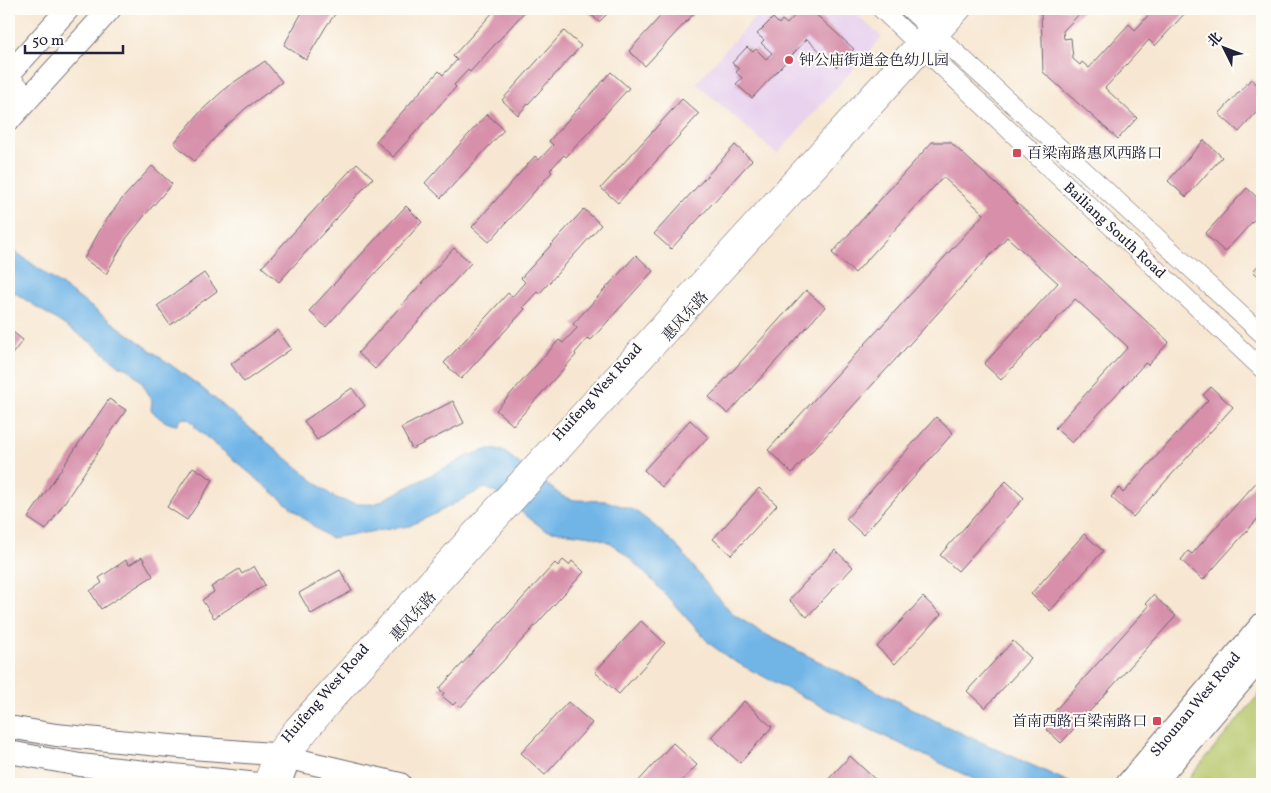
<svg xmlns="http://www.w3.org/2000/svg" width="1271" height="793" font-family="Vollkorn,'Noto Serif SC',serif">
<rect width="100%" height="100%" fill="#fdfcf7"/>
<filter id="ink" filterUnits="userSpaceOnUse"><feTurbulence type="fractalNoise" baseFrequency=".02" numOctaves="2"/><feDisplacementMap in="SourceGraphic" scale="10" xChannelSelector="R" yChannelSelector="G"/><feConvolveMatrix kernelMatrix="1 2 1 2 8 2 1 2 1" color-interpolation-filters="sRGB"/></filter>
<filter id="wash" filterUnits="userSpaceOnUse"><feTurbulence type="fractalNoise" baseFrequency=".0096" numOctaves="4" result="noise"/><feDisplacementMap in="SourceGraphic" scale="20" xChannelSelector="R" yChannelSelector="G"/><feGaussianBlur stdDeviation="1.12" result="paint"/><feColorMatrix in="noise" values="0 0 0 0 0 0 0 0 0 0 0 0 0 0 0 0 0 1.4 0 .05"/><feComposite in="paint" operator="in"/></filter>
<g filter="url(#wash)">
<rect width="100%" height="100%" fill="#f7e7d2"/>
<path fill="#e8d2ee" d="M 762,9 L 850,9 L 882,37 L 777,154 L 696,83 Z"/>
<path fill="#b6c669" stroke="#6c7452" d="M 1262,690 L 1262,784 L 1184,784 L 1255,699 Z"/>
<path fill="#71b5e7" stroke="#4a6c91" d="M 9,247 L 197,384 L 332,496 C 348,503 357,505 375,504 L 470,455 L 490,449 L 503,451 L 562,496 L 574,500 L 606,501 L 634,510 L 650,522 L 677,546 L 713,592 L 734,615 L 763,633 L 946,726 L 1073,784 L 984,784 L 811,701 L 745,667 L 729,658 L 710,644 L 652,580 L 627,556 L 611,543 L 592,536 L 545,530 L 498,494 L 486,488 L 480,490 L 435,514 L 409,526 L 330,538 L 317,529 L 199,431 L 195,428 L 195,424 L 187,418 L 181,419 L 177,425 C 166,424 159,418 151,410 L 152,400 L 141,381 L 128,369 L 120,366 L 92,343 L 9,289 Z"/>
<g id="blocks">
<path fill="#d78faa" d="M 304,9 L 339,9 L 327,25 L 306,60 L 284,45 Z
M 496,9 L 527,9 L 470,72 L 468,70 L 454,85 L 456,87 L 393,157 L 376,141 L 439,71 L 443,75 L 457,60 L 453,56 Z
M 585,9 L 612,9 L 599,22 Z
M 667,9 L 698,9 L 645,66 L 629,51 Z
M 793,9 L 810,9 L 854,49 L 837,67 L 807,39 L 752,98 L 736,84 L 742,78 L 736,72 L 739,69 L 732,63 L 747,47 L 753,52 L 756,49 L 766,59 L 772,53 L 761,43 L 764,40 L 757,34 L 773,18 L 779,24 L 782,20 L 787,24 L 797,13 Z
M 1044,9 L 1084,9 L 1063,31 L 1064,39 L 1071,38 L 1073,59 L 1080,65 L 1082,62 L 1089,68 L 1129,24 L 1135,30 L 1154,9 L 1183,9 L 1186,12 L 1155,46 L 1149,40 L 1105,88 L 1137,118 L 1118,139 L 1043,72 L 1041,12 Z
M 564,31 L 581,46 L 518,115 L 502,100 Z
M 265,61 L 282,82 L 246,108 L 223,129 L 194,161 L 174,143 L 202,110 L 227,87 Z
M 611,72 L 629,88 L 566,157 L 564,155 L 550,170 L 552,172 L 489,242 L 472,227 L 535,156 L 539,160 L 553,145 L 549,141 Z
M 1251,79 L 1262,89 L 1262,106 L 1239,132 L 1219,114 Z
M 682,99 L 699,114 L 618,203 L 601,188 Z
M 487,114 L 504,130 L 441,198 L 425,183 Z
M 1204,140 L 1222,157 L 1186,197 L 1168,181 Z
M 932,142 L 950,142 L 1169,342 L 1148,365 L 1145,363 L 1072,443 L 1055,428 L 1128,347 L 1075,299 L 1001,380 L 984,364 L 1058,283 L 1007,237 L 792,473 L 768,450 L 984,214 L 943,177 L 855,273 L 832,253 Z
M 735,145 L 752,160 L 671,249 L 654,234 Z
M 357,163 L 373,178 L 279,282 L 262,267 Z
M 152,166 L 172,184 L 145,215 L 126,239 L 106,274 L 84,259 L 104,223 L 122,199 Z
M 1247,188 L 1262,202 L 1262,211 L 1225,252 L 1205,234 Z
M 406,206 L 422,222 L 326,327 L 309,311 Z
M 584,209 L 601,225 L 539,294 L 537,292 L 523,307 L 525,309 L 461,379 L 444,363 L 508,293 L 512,297 L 525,282 L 521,278 Z
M 454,248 L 471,263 L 375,369 L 358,353 Z
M 636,255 L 653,271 L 591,340 L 588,338 L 575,353 L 576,355 L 513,425 L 496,410 L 559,340 L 563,343 L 577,328 L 573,324 Z
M 1262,261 L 1262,280 L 1253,271 Z
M 204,273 L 217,291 L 170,325 L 157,306 Z
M 806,290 L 825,307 L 728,414 L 709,397 Z
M 9,329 L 23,340 L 9,358 Z
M 278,330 L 291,349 L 244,382 L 231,364 Z
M 1211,387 L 1233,407 L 1133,517 L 1111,497 L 1119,488 L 1123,493 L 1208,400 L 1203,395 Z
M 352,388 L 365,406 L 317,440 L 304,421 Z
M 109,399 L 126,410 L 46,530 L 28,518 Z
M 453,401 L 464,423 L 412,449 L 401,428 Z
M 936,417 L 953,433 L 863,535 L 846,519 Z
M 690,420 L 708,437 L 662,487 L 644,470 Z
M 193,467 L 213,480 L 187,520 L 167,507 Z
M 1262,476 L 1262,514 L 1203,580 L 1181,560 L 1188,551 L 1192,554 Z
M 1006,481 L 1024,498 L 958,571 L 940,555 Z
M 759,488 L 777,505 L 731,555 L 713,539 Z
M 1084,534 L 1103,551 L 1050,611 L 1031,594 Z
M 835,550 L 853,567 L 807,617 L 789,600 Z
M 142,557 L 153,576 L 101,609 L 90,591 L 102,583 L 99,578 L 126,560 L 129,565 Z
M 563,560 L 569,565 L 572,561 L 584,572 L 461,707 L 456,702 L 453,705 L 442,696 L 444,693 L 439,689 L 555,563 L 558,566 Z
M 254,566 L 265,585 L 214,618 L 202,600 L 214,592 L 211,587 L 239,569 L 242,574 Z
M 340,570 L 352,591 L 311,614 L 299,593 Z
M 1153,595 L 1176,616 L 1061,743 L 1042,725 L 1149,606 L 1146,603 Z
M 923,597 L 941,614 L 895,664 L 877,647 Z
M 641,621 L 665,643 L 619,694 L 595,672 Z
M 1013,641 L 1031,658 L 985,708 L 967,691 Z
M 744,701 L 772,727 L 740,763 L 711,737 Z
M 568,702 L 592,723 L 545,775 L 521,753 Z
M 673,743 L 697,765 L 679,784 L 636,784 Z
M 850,756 L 878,782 L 876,784 L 824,784 Z"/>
</g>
</g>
<g filter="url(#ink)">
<use href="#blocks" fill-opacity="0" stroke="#6d6770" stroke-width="1"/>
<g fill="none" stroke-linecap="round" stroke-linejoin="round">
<defs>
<path id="minor" d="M 881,9 L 1262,369
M 909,9 L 1262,334
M 9,76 L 30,97
M 289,758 L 331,706 L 963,9
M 262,784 L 273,754 L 294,726 L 916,42 L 944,9"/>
<path id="major" d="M 9,74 L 68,9
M 9,120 L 110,9
M 9,727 L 56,735 L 191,748 L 273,754 L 400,784
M 9,752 L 80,765 L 258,784
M 280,784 L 289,758
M 1127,784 L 1262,624
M 1154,784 L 1262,657"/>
</defs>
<use href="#minor" stroke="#6d6770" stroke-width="19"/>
<use href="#major" stroke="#6d6770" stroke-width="24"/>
<use href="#minor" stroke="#fff" stroke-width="18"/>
<use href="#major" stroke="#fff" stroke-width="22"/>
</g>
</g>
<g fill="#d1495b" stroke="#fdfcf7" stroke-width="2">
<circle cx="789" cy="60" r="5"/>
<rect x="1012" y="148" width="10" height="10" rx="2.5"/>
<rect x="1152" y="716" width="10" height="10" rx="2.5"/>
</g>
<g text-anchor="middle" stroke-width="4" stroke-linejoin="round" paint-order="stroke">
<g font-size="15" fill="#22223b" stroke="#fdfcf7" text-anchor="start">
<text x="799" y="65">钟公庙街道金色幼儿园</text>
<text x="1027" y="158">百梁南路惠风西路口</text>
<text x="1147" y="726" text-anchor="end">首南西路百梁南路口</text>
</g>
<g font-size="15" fill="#22223b" stroke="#fdfcf7">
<text transform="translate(1115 230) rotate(43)" y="5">Bailiang South Road</text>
<text transform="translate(685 316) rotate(-48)" y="5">惠风东路</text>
<text transform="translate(597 392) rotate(-48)" y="5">Huifeng West Road</text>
<text transform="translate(413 616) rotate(-48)" y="5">惠风东路</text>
<text transform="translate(325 693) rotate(-49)" y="5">Huifeng West Road</text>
<text transform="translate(1195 704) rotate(-50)" y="5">Shounan West Road</text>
</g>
</g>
<rect width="1271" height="793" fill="none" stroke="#fdfcf7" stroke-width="30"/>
<g transform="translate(1224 48) rotate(312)" stroke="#fdfcf7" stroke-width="4" paint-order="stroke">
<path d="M0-4L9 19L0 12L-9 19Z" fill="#22223b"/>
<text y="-8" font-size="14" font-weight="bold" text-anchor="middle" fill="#22223b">北</text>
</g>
<path d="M25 45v8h98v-8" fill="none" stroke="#22223b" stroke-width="2.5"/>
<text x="32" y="45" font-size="15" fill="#22223b" stroke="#fdfcf7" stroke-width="4" paint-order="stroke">50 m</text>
</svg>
